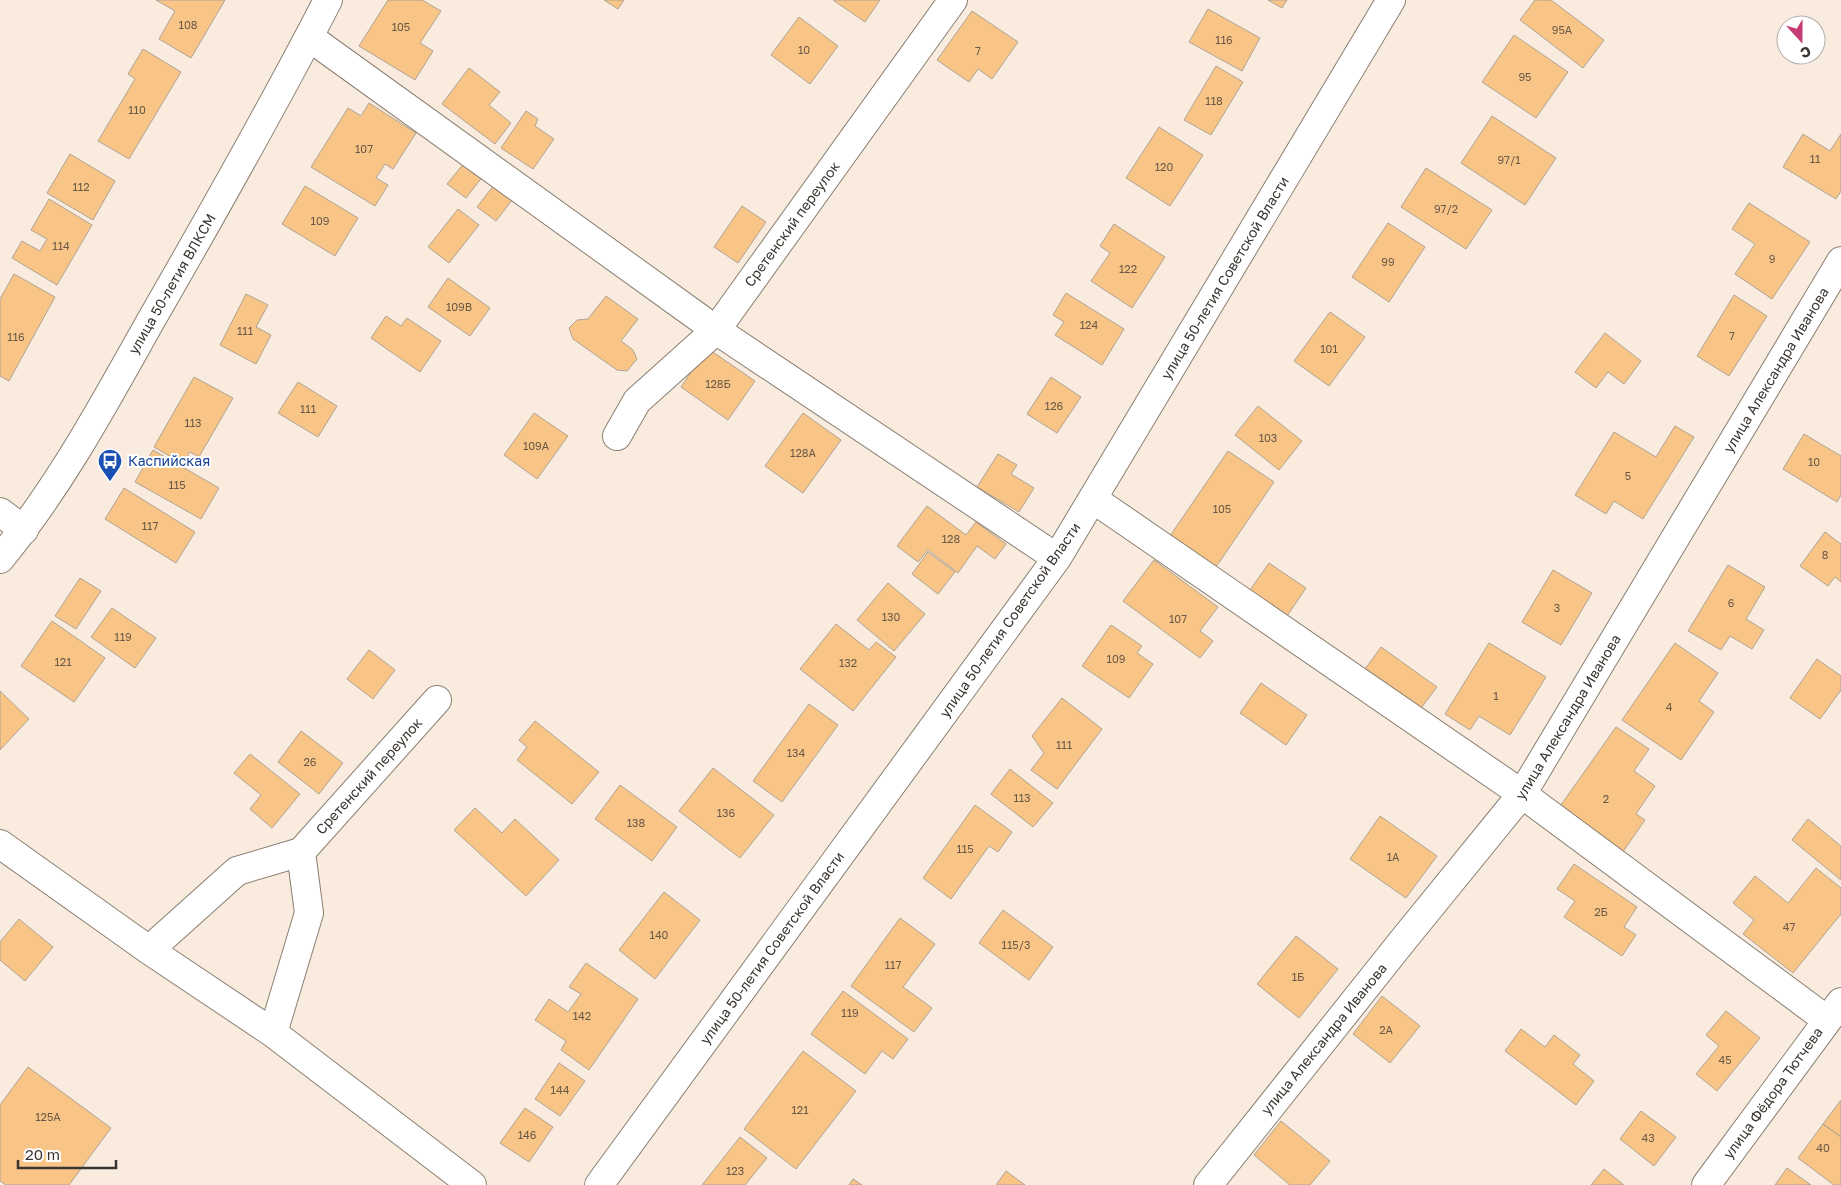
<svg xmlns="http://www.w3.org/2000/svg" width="1841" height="1185" font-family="'Golos Text',sans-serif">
<rect width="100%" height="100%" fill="#f9ecde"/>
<path fill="#f8c587" stroke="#afa396" d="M 156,0 L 225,0 L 191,58 L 159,39 L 175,11 Z
M 388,0 L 422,0 L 441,11 L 420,43 L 433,51 L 415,80 L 359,46 Z
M 604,0 L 624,0 L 618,9 Z
M 833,0 L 880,0 L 865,22 Z
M 1268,0 L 1287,0 L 1282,8 Z
M 1535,0 L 1551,0 L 1604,40 L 1583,68 L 1520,20 Z
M 1208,9 L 1260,38 L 1242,71 L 1189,42 Z
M 972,11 L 1018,42 L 992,79 L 978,69 L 969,82 L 937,60 Z
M 799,17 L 838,46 L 810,84 L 771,55 Z
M 1514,35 L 1568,72 L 1536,118 L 1482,82 Z
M 143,49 L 181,72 L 129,159 L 98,141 L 135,79 L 128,74 Z
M 1216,66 L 1243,82 L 1211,135 L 1184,120 Z
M 469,68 L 500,92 L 489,105 L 511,123 L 495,144 L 442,104 Z
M 369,103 L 416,133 L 393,169 L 385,164 L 376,178 L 388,185 L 375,206 L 311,167 L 348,108 L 361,116 Z
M 526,111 L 538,119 L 535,126 L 554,139 L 533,169 L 501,148 Z
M 1492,116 L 1556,158 L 1525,205 L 1461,163 Z
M 1159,127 L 1203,155 L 1170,206 L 1126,178 Z
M 1803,134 L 1830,151 L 1841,134 L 1841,191 L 1836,199 L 1783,167 Z
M 70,154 L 115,181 L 93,220 L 47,193 Z
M 465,162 L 483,176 L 466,198 L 447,184 Z
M 1426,168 L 1492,210 L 1466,249 L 1401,207 Z
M 494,185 L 513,199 L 496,221 L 477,207 Z
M 305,186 L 358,218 L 335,256 L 282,224 Z
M 49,199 L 92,225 L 57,285 L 12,258 L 22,241 L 40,251 L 47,239 L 31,230 Z
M 1749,203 L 1810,242 L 1772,299 L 1735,274 L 1755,244 L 1732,229 Z
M 742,206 L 766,222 L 738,263 L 714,247 Z
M 458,209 L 479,225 L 449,263 L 428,247 Z
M 1388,223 L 1425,247 L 1389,302 L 1352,277 Z
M 1114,224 L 1165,257 L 1132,308 L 1091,281 L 1110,253 L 1100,246 Z
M 14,274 L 55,297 L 9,381 L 0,376 L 0,299 Z
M 448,278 L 490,308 L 470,336 L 428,307 Z
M 1066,293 L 1124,329 L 1102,365 L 1055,335 L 1064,322 L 1053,315 Z
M 246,294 L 268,305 L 256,327 L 271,335 L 256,364 L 220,345 Z
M 1734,295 L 1767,316 L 1729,376 L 1697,356 Z
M 606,296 L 638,319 L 621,341 L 633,350 L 637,359 L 627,371 L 617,370 L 573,339 L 569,328 L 577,320 L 588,319 Z
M 1330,312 L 1365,337 L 1329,386 L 1294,361 Z
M 386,316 L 401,326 L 407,318 L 441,341 L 420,372 L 371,338 Z
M 1605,333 L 1641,361 L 1624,384 L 1608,372 L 1596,388 L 1575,372 Z
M 707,348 L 755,381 L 728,420 L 681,387 Z
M 194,377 L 233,398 L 199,457 L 190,452 L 183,464 L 154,447 Z
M 1051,377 L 1081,397 L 1057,433 L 1027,414 Z
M 298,382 L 337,406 L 318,437 L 278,413 Z
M 1258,406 L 1302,441 L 1279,470 L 1235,435 Z
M 534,413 L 568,436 L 537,479 L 504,455 Z
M 803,413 L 841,440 L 803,493 L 765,466 Z
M 1675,426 L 1694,437 L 1643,519 L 1614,501 L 1606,514 L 1575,495 L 1614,432 L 1656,457 Z
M 1804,434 L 1841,456 L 1841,495 L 1837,502 L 1783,469 Z
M 153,450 L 219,488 L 201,519 L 135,482 Z
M 1228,451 L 1274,482 L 1216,567 L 1170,536 Z
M 998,454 L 1017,465 L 1011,474 L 1034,488 L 1019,512 L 977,487 Z
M 124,488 L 195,532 L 176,563 L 105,519 Z
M 927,506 L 966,535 L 976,522 L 1006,544 L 995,559 L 977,546 L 958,573 L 928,550 L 918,562 L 897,546 Z
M 1825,532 L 1841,544 L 1841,582 L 1835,577 L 1828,586 L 1800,566 Z
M 928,552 L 955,572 L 938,594 L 912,574 Z
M 1154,560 L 1218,607 L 1200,631 L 1213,641 L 1200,658 L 1123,601 Z
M 1269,563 L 1306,588 L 1287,616 L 1250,590 Z
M 1728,565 L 1765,587 L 1746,619 L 1764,630 L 1752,649 L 1730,636 L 1721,650 L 1688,631 Z
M 1553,570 L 1592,593 L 1561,645 L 1522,622 Z
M 80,578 L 101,591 L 76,629 L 55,616 Z
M 888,583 L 925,614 L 894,651 L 857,620 Z
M 112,608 L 156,638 L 135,668 L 91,637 Z
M 52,621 L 105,658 L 74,702 L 21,666 Z
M 836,624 L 869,650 L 876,642 L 896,657 L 853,711 L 800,669 Z
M 1111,625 L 1142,646 L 1137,653 L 1153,664 L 1129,698 L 1082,666 Z
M 1489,643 L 1546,677 L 1510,735 L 1479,716 L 1470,730 L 1445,714 Z
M 1675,643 L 1718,673 L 1699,701 L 1714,712 L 1681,760 L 1622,720 Z
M 1381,647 L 1437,687 L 1418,712 L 1363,672 Z
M 369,650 L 395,670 L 373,699 L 347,679 Z
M 1817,659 L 1841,676 L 1841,690 L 1820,719 L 1790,698 Z
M 1261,683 L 1307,715 L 1286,745 L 1240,713 Z
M 0,691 L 29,719 L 0,750 Z
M 1062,698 L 1102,729 L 1057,789 L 1031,770 L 1044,753 L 1032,736 Z
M 809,704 L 838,725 L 782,802 L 753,781 Z
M 535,721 L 599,772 L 572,804 L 517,760 L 527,747 L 519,740 Z
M 1616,727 L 1649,749 L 1634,771 L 1655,786 L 1636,814 L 1645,820 L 1620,856 L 1556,812 Z
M 301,731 L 343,763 L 319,794 L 278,762 Z
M 250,754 L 300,794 L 272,828 L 250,809 L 261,795 L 234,773 Z
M 713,768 L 774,815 L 740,858 L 679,811 Z
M 1010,769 L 1053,803 L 1033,827 L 991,794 Z
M 620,785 L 677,827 L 652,861 L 595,819 Z
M 975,805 L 1012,832 L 998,852 L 989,846 L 951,899 L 923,878 Z
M 475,808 L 502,833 L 515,819 L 559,860 L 526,896 L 454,830 Z
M 1380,816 L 1437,856 L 1406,898 L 1350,859 Z
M 1808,819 L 1841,846 L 1841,880 L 1792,840 Z
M 1574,864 L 1637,907 L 1624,927 L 1636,935 L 1622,956 L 1564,917 L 1575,901 L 1557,889 Z
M 1816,868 L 1841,888 L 1841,914 L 1793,973 L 1743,934 L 1754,920 L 1733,903 L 1755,876 L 1788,903 Z
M 664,892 L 700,920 L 655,979 L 619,950 Z
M 1003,910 L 1053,947 L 1029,980 L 979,943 Z
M 900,918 L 935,944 L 903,987 L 932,1008 L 914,1032 L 851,986 Z
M 19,919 L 53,947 L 25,981 L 0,960 L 0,942 Z
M 1296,936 L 1338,969 L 1299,1018 L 1257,984 Z
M 586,963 L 638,999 L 589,1070 L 561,1050 L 566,1041 L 535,1020 L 549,999 L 568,1012 L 581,994 L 569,987 Z
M 843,991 L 908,1039 L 893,1059 L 882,1051 L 865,1074 L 811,1034 Z
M 1382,996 L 1420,1026 L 1390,1063 L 1353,1034 Z
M 1726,1011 L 1760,1038 L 1717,1091 L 1696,1074 L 1719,1046 L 1706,1035 Z
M 1521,1029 L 1545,1047 L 1554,1035 L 1580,1055 L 1573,1064 L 1594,1081 L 1576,1105 L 1505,1051 Z
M 803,1051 L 856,1091 L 796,1169 L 744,1129 Z
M 559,1063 L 585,1081 L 560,1116 L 535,1099 Z
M 28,1067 L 111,1128 L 69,1185 L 6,1185 L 0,1181 L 0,1105 Z
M 1841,1100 L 1841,1137 L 1823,1124 Z
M 525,1108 L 553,1127 L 529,1162 L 500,1143 Z
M 1641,1111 L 1676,1137 L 1654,1166 L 1620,1139 Z
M 1281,1121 L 1330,1161 L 1310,1185 L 1290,1185 L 1254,1155 Z
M 1823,1124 L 1841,1137 L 1841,1185 L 1834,1185 L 1798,1158 Z
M 740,1137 L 767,1158 L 745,1185 L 702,1185 Z
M 1787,1168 L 1811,1185 L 1775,1185 Z
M 1604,1169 L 1624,1185 L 1591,1185 Z
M 1006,1171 L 1025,1185 L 996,1185 Z
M 853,1179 L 862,1185 L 849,1185 Z"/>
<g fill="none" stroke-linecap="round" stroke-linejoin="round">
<defs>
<path id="minor" d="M 309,37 L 716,330 L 1057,558
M 617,436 L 637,401 L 716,330 L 953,0
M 1093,499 L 1522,794 L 1827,1020
M 0,512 L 24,530
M 0,844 L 149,950 L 273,1033 L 472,1185
M 301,852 L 437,700
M 149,950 L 237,871 L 301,852 L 309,913 L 273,1033
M 599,1185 L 1057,558 L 1391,0
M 1208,1185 L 1404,939 L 1522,794 L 1841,261
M 1706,1185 L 1841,1002"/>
<path id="tertiary" d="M 0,559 C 60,486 104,404 150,322 C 211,216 272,109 328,0"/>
</defs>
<use href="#minor" stroke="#8a7f72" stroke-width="30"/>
<use href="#tertiary" stroke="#8a7f72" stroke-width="30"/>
<use href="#minor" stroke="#fff" stroke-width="28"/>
<use href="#tertiary" stroke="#fff" stroke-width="28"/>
</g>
<defs>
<symbol id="bus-pin" viewBox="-11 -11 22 30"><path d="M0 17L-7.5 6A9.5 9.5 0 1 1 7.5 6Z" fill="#1a4fb4" stroke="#fff"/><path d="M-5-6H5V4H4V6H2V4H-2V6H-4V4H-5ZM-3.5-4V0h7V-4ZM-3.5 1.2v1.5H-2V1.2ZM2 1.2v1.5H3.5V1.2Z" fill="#fff"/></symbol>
</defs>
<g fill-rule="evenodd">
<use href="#bus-pin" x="96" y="447" width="28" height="38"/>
</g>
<g text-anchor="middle" stroke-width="4" stroke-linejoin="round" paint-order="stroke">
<g font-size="11" fill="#6a5946">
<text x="188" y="29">108</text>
<text x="401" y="31">105</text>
<text x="1562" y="34">95А</text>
<text x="1224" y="44">116</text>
<text x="804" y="54">10</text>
<text x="978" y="55">7</text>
<text x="1525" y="81">95</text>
<text x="1214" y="105">118</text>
<text x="137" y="114">110</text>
<text x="364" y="153">107</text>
<text x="1815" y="163">11</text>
<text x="1509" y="164">97/1</text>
<text x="1164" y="171">120</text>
<text x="81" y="191">112</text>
<text x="1446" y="213">97/2</text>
<text x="320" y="225">109</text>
<text x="61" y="250">114</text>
<text x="1772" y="263">9</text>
<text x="1388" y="266">99</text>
<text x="1128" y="273">122</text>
<text x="459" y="311">109В</text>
<text x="1089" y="329">124</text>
<text x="245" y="335">111</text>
<text x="1732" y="340">7</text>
<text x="16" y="341">116</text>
<text x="1329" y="353">101</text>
<text x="718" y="388">128Б</text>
<text x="1054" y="410">126</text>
<text x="308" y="413">111</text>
<text x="193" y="427">113</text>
<text x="1268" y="442">103</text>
<text x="536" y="450">109А</text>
<text x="803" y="457">128А</text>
<text x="1814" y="466">10</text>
<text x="1628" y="480">5</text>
<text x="177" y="489">115</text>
<text x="1222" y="513">105</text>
<text x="150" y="530">117</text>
<text x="951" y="543">128</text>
<text x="1825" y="559">8</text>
<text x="1731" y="607">6</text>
<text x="1557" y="612">3</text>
<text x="891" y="621">130</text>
<text x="1178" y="623">107</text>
<text x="123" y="641">119</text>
<text x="1116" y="663">109</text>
<text x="63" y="666">121</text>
<text x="848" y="667">132</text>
<text x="1496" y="700">1</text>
<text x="1669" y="711">4</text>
<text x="1064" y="749">111</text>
<text x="796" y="757">134</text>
<text x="310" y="766">26</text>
<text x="1022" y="802">113</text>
<text x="1606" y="803">2</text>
<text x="726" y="817">136</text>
<text x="636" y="827">138</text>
<text x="965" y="853">115</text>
<text x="1393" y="861">1А</text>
<text x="1601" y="916">2Б</text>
<text x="1789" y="931">47</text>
<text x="659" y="939">140</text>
<text x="1016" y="949">115/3</text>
<text x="893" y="969">117</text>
<text x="1298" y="981">1Б</text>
<text x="850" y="1017">119</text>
<text x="582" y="1020">142</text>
<text x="1386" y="1034">2А</text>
<text x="1725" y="1064">45</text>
<text x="560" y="1094">144</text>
<text x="800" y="1114">121</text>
<text x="48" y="1121">125А</text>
<text x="527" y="1139">146</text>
<text x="1648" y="1142">43</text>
<text x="1823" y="1152">40</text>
<text x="735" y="1175">123</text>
</g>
<g font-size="14" fill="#3a3530" stroke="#fff">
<text transform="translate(792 224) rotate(-54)" y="5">Сретенский переулок</text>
<text transform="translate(1225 278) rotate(-59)" y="5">улица 50-летия Советской Власти</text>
<text transform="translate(172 284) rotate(-60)" y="5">улица 50-летия ВЛКСМ</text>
<text transform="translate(1776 370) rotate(-59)" y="5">улица Александра Иванова</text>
<text transform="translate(1010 620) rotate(-55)" y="5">улица 50-летия Советской Власти</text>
<text transform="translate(1568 717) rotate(-59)" y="5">улица Александра Иванова</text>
<text transform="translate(369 776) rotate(-48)" y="5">Сретенский переулок</text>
<text transform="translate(772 948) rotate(-54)" y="5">улица 50-летия Советской Власти</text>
<text transform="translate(1324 1039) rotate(-51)" y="5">улица Александра Иванова</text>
<text transform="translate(1773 1093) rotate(-54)" y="5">улица Фёдора Тютчева</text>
</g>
<g font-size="14" fill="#164399" stroke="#fff" text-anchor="start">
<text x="128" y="466">Каспийская</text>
</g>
</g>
<g transform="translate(1801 40) rotate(159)"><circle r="24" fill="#ffffff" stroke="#b0aeac"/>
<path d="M0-4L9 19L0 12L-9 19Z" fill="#c53b73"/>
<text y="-8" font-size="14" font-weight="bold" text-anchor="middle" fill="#3a3530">С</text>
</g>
<path d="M18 1160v8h98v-8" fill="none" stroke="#3a3530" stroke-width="2.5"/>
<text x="25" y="1160" font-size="15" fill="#3a3530" stroke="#ffffff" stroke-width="4" paint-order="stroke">20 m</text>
</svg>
